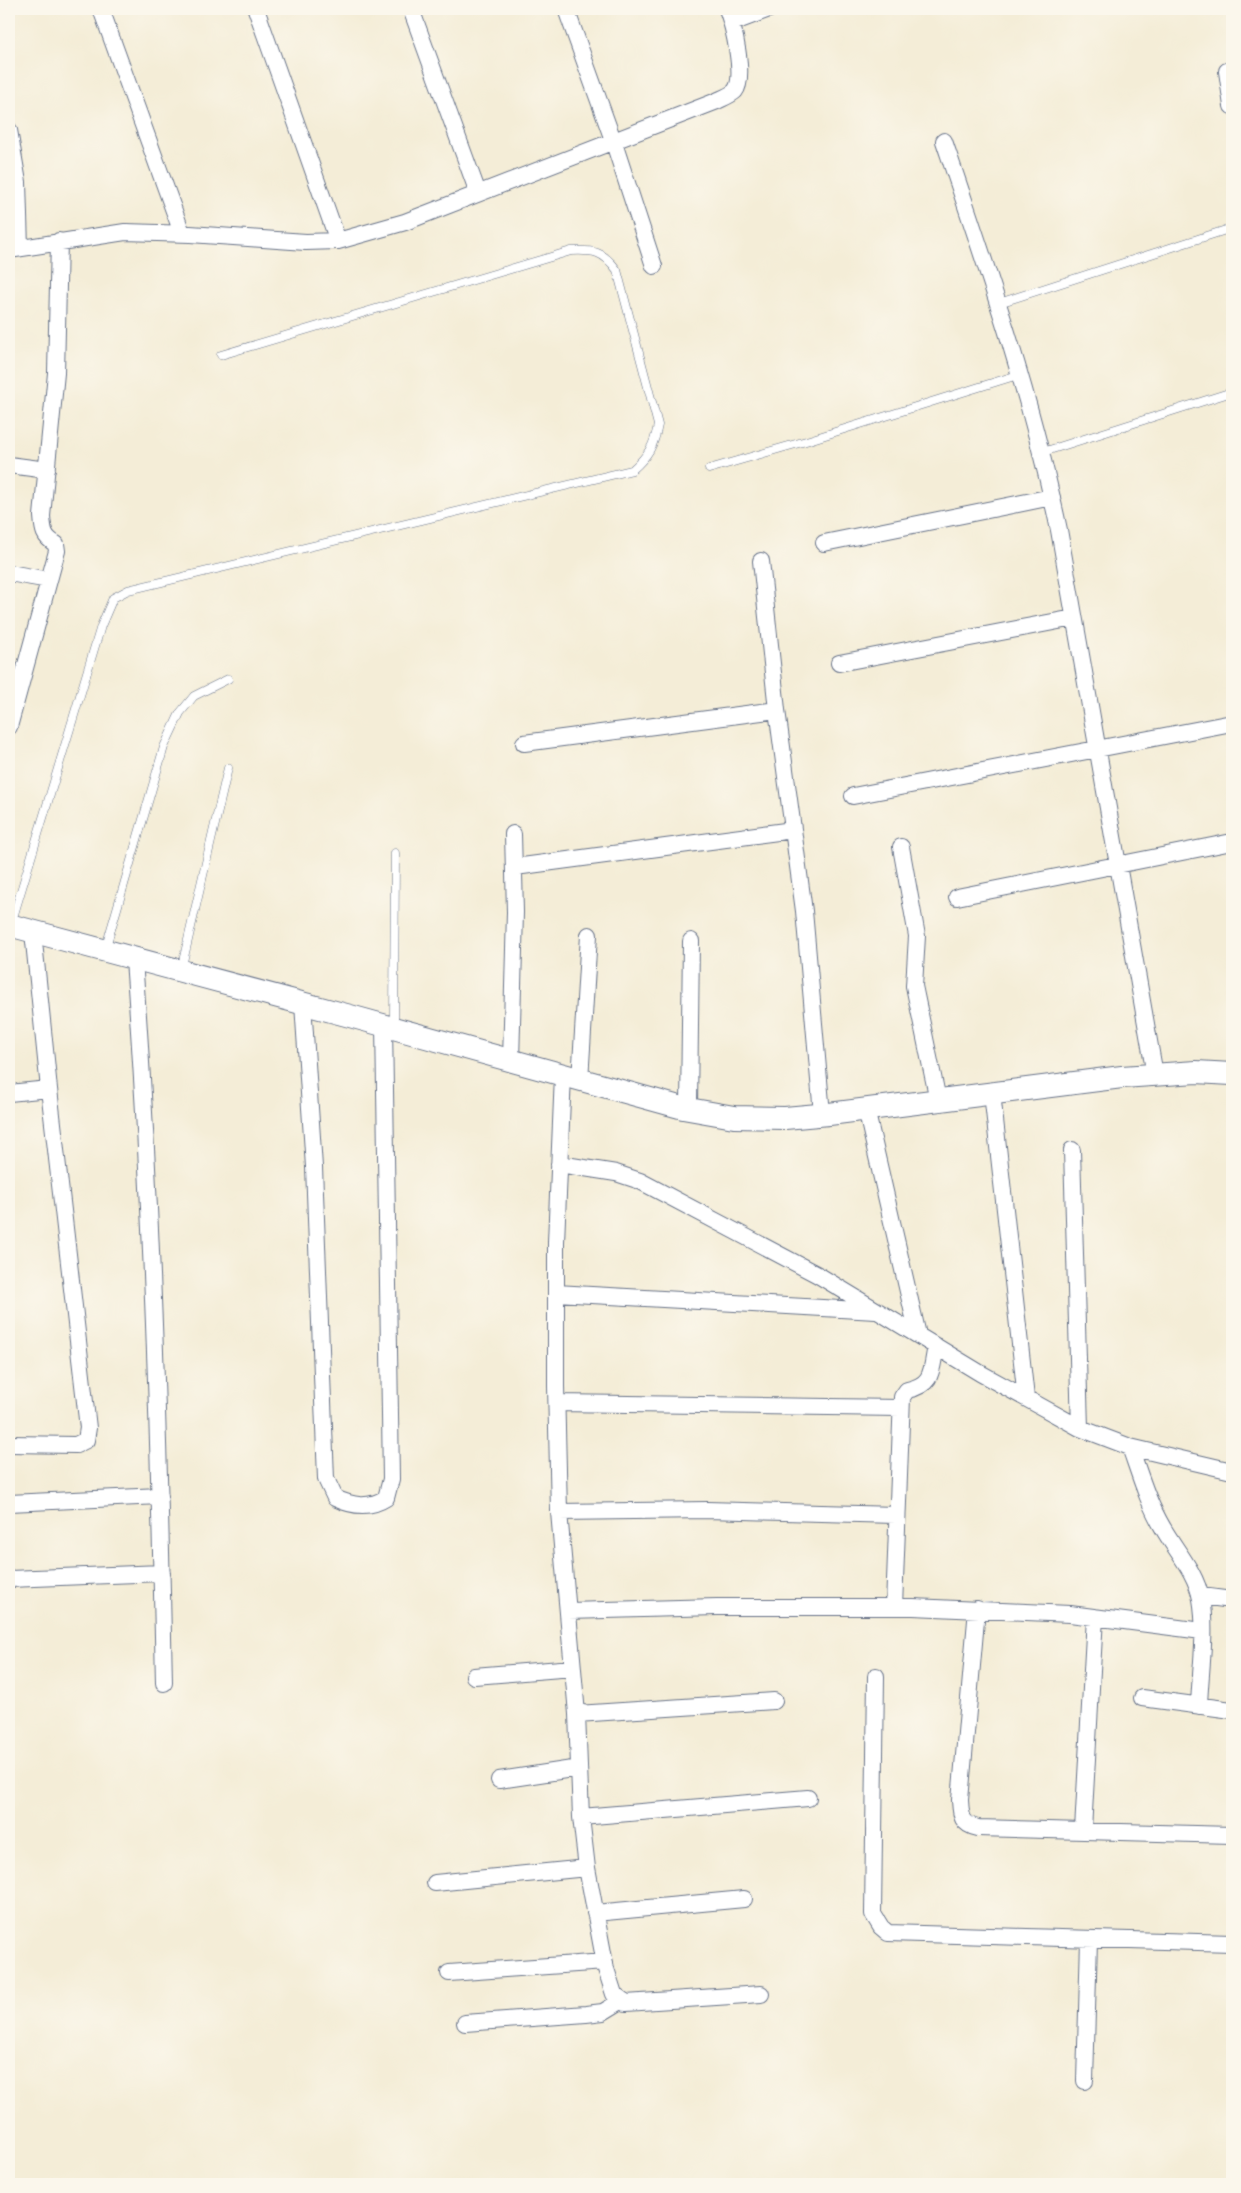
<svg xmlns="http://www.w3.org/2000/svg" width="1241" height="2193" font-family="'Gochi Hand',sans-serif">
<rect width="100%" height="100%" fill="#fbf7ec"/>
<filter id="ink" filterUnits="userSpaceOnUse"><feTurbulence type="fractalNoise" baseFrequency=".02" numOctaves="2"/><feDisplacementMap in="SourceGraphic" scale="10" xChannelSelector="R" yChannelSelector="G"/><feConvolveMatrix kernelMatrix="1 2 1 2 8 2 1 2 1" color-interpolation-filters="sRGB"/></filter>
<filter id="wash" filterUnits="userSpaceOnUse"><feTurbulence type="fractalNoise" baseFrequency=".0096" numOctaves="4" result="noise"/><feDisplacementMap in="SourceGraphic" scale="20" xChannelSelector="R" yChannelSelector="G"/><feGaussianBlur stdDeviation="1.12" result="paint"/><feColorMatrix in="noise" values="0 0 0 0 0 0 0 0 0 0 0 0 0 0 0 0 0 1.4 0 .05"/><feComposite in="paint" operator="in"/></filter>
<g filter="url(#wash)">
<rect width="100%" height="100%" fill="#f4edd7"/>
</g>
<g filter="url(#ink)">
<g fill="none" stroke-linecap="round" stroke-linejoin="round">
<defs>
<path id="lane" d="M 999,303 L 1232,228
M 1043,452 L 1232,392
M 709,469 L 806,441 L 1021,374
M 11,924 L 101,626 L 113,598 L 128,590 L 632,470 C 648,456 654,446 658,425 L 617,270 C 603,251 594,250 571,251 L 221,355
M 105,950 L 164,747 L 180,713 L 194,696 L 228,679
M 181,970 L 228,768
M 394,1026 L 395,853"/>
<path id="street" d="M 101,9 L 182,233
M 256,9 L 338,241
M 411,9 L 478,193
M 566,9 L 613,140 L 654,266
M 732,23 L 769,9
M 1227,71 L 1232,106
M 9,130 L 18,182 L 20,248
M 944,141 C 988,271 1031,396 1059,530 L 1155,1075
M 9,250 L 125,232 L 190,234 L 306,242 L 338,241 L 405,222 L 717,101 C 723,98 731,95 735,91 C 746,77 733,25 727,9
M 9,465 L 47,470
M 824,543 L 1052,497
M 761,561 L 777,710 L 804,911 L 822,1114
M 9,573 L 49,580
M 839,663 L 1074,618
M 9,727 L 57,551 L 56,544 C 43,537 43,529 42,516 L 56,373 L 59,241
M 524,743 L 777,710
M 853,796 L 1232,723
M 901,847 L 917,936 L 914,986 L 938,1100
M 515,867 L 793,830
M 957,897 L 1232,842
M 134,960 C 152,1200 159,1442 164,1683
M 303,1004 L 314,1167 L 326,1479 L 335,1498 C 352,1506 369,1509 386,1498 L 391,1479 L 384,1025
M 511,1061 L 515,912 L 513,834
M 563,1075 L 556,1242 L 556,1386 L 559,1512 L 577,1714 L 581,1817 L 587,1868 L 606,1969 L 614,1994 L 626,2003 L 761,1994
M 580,1080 L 589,935
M 9,1093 L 49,1089
M 992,1093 L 1026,1398
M 689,1109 L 691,941
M 866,1109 L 918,1335
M 1072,1150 L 1080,1428
M 559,1164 L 616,1173 L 640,1181 L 818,1275 L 980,1373 L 1080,1428 L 1130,1447 L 1232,1471
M 556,1293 L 876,1311
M 557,1403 L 901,1408
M 9,1444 L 76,1445 L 86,1440 L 88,1428 L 49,1089 L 33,932
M 1130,1447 C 1140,1475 1148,1503 1163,1528 C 1176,1551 1196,1572 1201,1599 C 1207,1631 1200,1673 1199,1706
M 9,1503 L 160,1496
M 559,1512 L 707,1510 L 896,1515
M 9,1579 L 162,1573
M 1201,1596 L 1232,1600
M 894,1607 L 902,1397 L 907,1390 C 934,1385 931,1370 936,1346
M 977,1609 L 960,1800 C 961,1816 961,1824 978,1828 L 1232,1835
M 568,1611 L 717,1607 L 913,1607 L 1070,1614 L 1202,1631
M 474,1676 L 573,1668
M 876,1676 L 873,1914 L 881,1927 L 888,1933 L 1232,1943
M 1142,1698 L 1232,1710
M 577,1714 L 774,1701
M 499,1780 L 579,1768
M 581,1817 L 808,1798
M 1083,1830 L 1095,1617
M 435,1883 L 587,1868
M 595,1913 L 744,1899
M 449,1973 L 605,1962
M 465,2023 L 586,2014 L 603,2012 L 621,2001
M 1085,2081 L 1089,1940"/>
<path id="secondary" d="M 9,925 L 350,1016 L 683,1108 L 734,1117 L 785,1118 L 829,1114 L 1122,1077 L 1196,1072 L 1232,1074"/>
</defs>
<use href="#lane" stroke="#677288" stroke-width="9"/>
<use href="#street" stroke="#677288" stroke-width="18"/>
<use href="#secondary" stroke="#677288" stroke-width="24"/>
<use href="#lane" stroke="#fff" stroke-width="8"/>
<use href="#street" stroke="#fff" stroke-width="16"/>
<use href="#secondary" stroke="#fff" stroke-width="22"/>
</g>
</g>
<rect width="1241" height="2193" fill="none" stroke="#fbf7ec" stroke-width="30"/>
</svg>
